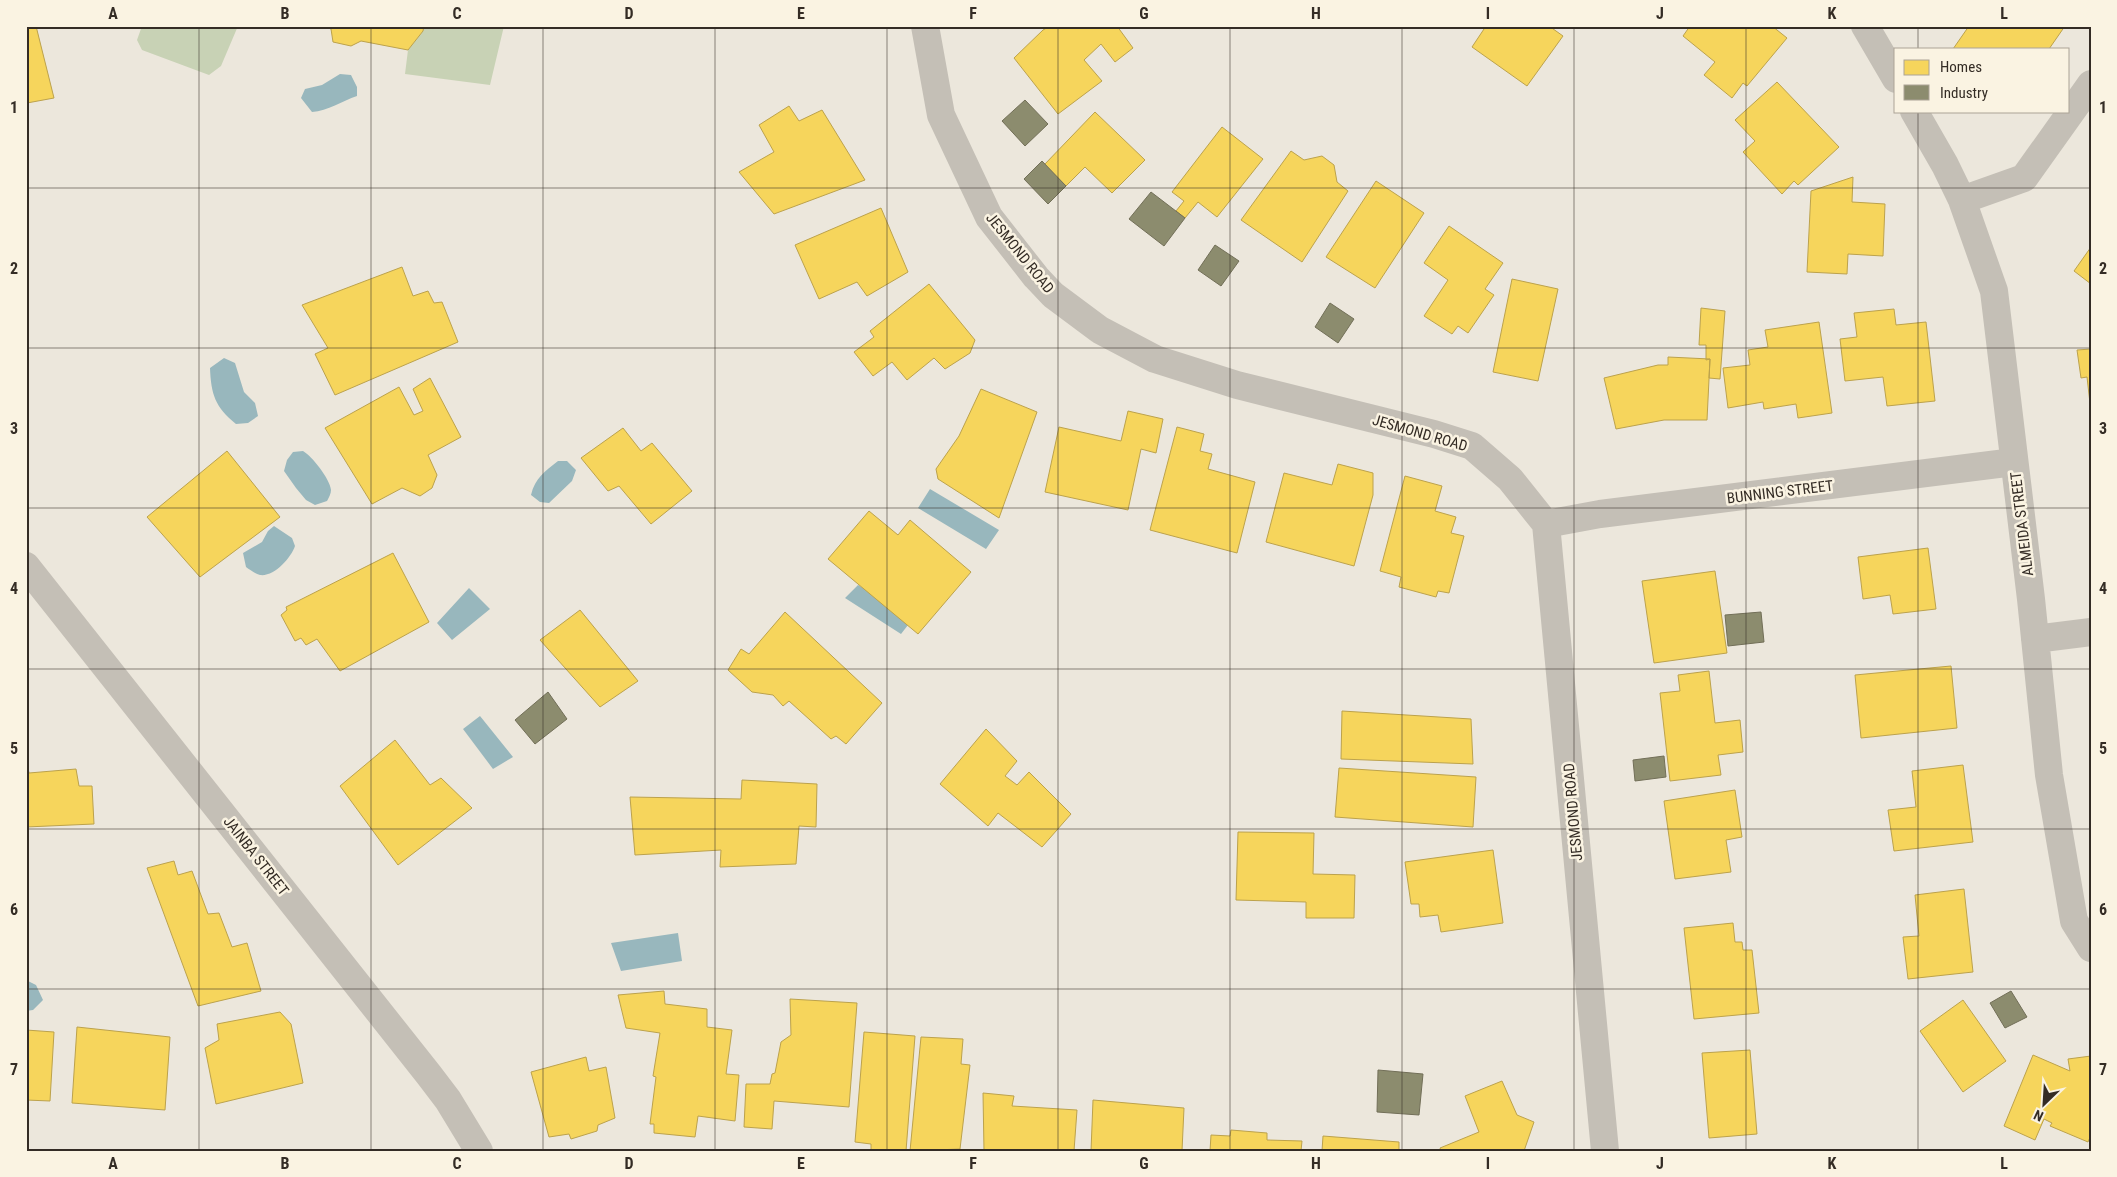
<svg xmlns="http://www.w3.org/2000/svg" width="2117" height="1177" font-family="'Roboto Condensed',sans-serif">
<rect width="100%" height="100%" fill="#ece7dc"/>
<path fill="#c8d2b5" d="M 142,26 L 238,26 L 221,66 L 209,75 L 142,50 L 137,40 Z
M 424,26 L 504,26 L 490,85 L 405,74 L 408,50 L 423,31 Z"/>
<path fill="#98b7bd" d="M 340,74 L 351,75 L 357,87 L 357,96 C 342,101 328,111 312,112 L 301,98 L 305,89 L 322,85 Z
M 224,358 L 235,363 L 244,392 L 255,403 L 258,416 L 248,423 L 236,424 C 215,407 211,394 210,368 Z
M 303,451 C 312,456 330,479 331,490 C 331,494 329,497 327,501 L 315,505 L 306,500 L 296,488 L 284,471 L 287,460 L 293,452 Z
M 558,461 L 567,461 L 576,470 L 572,481 L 549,503 L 540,502 L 531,495 C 535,478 545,471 558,461 Z
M 930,489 L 999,530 L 986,549 L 918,508 Z
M 274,526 L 292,538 L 295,546 C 291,558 274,577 260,575 C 256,574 250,570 246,567 L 243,553 L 262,542 L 268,531 Z
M 858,585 L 915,616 L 901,634 L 845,598 Z
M 469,588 L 490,609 L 452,640 L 437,623 Z
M 480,716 L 513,757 L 493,769 L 463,729 Z
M 678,933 L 682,961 L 621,971 L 611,943 Z
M 26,980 L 36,985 L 43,1000 L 33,1010 L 26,1011 Z"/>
<path fill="#f6d55c" stroke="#bca24c" d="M 26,26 L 36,26 L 54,98 L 27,103 Z
M 325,26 L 424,26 L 423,31 L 408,50 L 361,41 L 351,46 L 333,42 L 331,29 Z
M 1050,26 L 1117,26 L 1133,48 L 1115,62 L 1101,44 L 1084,60 L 1102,81 L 1058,114 L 1014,58 L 1043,30 Z
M 1486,26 L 1549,26 L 1563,36 L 1527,86 L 1472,47 Z
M 1690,26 L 1772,26 L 1787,38 L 1747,86 L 1743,83 L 1732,98 L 1704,75 L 1715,62 L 1683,36 Z
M 1969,26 L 2065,26 L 2049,49 L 1953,49 Z
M 1777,82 L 1839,147 L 1798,185 L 1794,181 L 1782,194 L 1743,152 L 1755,141 L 1735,120 Z
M 789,106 L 799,121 L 822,110 L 865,180 L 774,214 L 739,172 L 774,152 L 759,125 Z
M 1095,112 L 1145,160 L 1112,193 L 1085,167 L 1066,186 L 1044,165 Z
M 1222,127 L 1263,159 L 1217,217 L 1198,202 L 1185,218 L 1176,211 L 1184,201 L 1172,192 Z
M 1291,151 L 1304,160 L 1322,156 L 1334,165 L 1337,182 L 1348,191 L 1302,262 L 1241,220 Z
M 1853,177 L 1852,202 L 1885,204 L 1883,256 L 1848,254 L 1847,274 L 1807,272 L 1811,191 Z
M 1376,181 L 1424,213 L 1375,288 L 1326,257 Z
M 881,208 L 908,272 L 867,296 L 857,282 L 819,299 L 795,245 Z
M 1449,226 L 1503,263 L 1485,289 L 1494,295 L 1468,333 L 1458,326 L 1452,334 L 1424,316 L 1448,280 L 1424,263 Z
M 2091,247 L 2091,284 L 2074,271 Z
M 402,267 L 413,296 L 428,291 L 434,303 L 442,302 L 458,342 L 335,395 L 315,354 L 328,348 L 302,305 Z
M 1512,279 L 1558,289 L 1538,381 L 1493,372 Z
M 929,284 L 975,340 L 970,353 L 945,369 L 934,358 L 907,380 L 892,362 L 873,376 L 854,352 L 874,337 L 870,331 Z
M 1701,308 L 1725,311 L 1720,379 L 1709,378 L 1710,359 L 1706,360 L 1706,345 L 1699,345 Z
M 1894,309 L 1896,325 L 1926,322 L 1935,401 L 1887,406 L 1883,377 L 1845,381 L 1840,339 L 1857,337 L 1854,313 Z
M 1819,322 L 1832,413 L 1798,418 L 1796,404 L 1764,409 L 1763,402 L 1728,408 L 1723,368 L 1750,365 L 1748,350 L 1768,347 L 1765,330 Z
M 2091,349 L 2091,412 L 2087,377 L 2081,378 L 2077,350 Z
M 1668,357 L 1710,359 L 1707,420 L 1664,420 L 1616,429 L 1604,378 L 1658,365 L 1668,365 Z
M 430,378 L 461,437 L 428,455 L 437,475 L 432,488 L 420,496 L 402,488 L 372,504 L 325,428 L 399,387 L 414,415 L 423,411 L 413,389 Z
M 981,389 L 1037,412 L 999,518 L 938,479 L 936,469 L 959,436 Z
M 1128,411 L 1163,419 L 1156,453 L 1141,449 L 1128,510 L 1045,492 L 1059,427 L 1121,441 Z
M 1177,427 L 1204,434 L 1200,451 L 1212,454 L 1208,469 L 1255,482 L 1237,553 L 1150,530 Z
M 623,428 L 641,451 L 652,443 L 692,491 L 651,524 L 619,486 L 608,491 L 581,458 Z
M 227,451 L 280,517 L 200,577 L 147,517 Z
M 1338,464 L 1373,473 L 1373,495 L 1354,566 L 1266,542 L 1284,473 L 1332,485 Z
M 1405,476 L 1442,486 L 1435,511 L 1456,517 L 1451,533 L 1464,536 L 1449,593 L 1438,591 L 1436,597 L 1399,587 L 1401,577 L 1380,571 Z
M 869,511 L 898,535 L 910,520 L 971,572 L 918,634 L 828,559 Z
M 1928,548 L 1936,609 L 1893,614 L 1890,595 L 1863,599 L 1858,557 Z
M 393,553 L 429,622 L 340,671 L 317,639 L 306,645 L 301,638 L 295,641 L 281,615 L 287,610 L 286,607 Z
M 1715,571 L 1727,653 L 1654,663 L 1642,581 Z
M 580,610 L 638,681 L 600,707 L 540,640 Z
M 785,612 L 882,703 L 846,744 L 836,736 L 831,739 L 789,701 L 783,706 L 773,695 L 752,692 L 728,670 L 741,649 L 749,654 Z
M 1951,666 L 1957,728 L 1861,738 L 1855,675 Z
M 1709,671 L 1715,723 L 1740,720 L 1743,752 L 1718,755 L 1721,775 L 1670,781 L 1660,693 L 1680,691 L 1678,675 Z
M 1342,711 L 1471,719 L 1473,764 L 1341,759 Z
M 986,729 L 1017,761 L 1005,776 L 1017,785 L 1029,772 L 1071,814 L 1042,847 L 998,813 L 988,826 L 940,784 Z
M 395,740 L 430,785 L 441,778 L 472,808 L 398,865 L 340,786 Z
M 26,758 L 29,773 L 76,769 L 79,786 L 92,786 L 94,824 L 26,827 Z
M 1963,765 L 1973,842 L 1894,851 L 1888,810 L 1916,807 L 1912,771 Z
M 1339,768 L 1476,777 L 1473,827 L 1335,817 Z
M 742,780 L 817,784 L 816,827 L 799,826 L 796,864 L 720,867 L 721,850 L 635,855 L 630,797 L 741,799 Z
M 1735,790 L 1742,837 L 1726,840 L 1731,872 L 1675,879 L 1664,801 Z
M 1238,832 L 1314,833 L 1313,874 L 1355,875 L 1354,918 L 1306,918 L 1306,902 L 1236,900 Z
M 1493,850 L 1503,923 L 1441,932 L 1438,915 L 1420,917 L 1419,904 L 1411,904 L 1405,862 Z
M 174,861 L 178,875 L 192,871 L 208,914 L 219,913 L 232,947 L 247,943 L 261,991 L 198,1006 L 147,868 Z
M 1964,889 L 1973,972 L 1908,979 L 1903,937 L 1919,936 L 1915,895 Z
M 1733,923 L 1735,942 L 1742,942 L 1743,950 L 1752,950 L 1759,1013 L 1694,1019 L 1684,928 Z
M 664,991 L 665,1004 L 707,1009 L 707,1027 L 732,1030 L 726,1074 L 739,1075 L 735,1121 L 698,1116 L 695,1137 L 654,1133 L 654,1124 L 650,1124 L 656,1077 L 653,1076 L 660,1033 L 626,1028 L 618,995 Z
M 790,999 L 857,1003 L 849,1107 L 774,1101 L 772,1129 L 744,1127 L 746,1084 L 770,1084 L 772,1074 L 775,1073 L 781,1042 L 791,1035 Z
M 1963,1000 L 2006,1061 L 1963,1092 L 1920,1031 Z
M 280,1012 L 291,1024 L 303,1083 L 216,1104 L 205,1048 L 219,1040 L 217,1024 Z
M 77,1027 L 170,1037 L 165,1110 L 72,1103 Z
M 26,1030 L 54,1032 L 50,1101 L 26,1100 Z
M 864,1032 L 915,1036 L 906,1151 L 871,1151 L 871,1144 L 855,1142 Z
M 921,1037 L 963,1039 L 961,1064 L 970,1065 L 960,1149 L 910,1151 Z
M 1750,1050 L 1757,1134 L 1709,1138 L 1702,1053 Z
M 2033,1055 L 2070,1071 L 2068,1059 L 2091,1056 L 2091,1135 L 2088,1142 L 2050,1126 L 2052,1123 L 2044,1119 L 2035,1140 L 2004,1126 Z
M 586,1057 L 589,1071 L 606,1067 L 615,1118 L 598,1125 L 597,1131 L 571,1139 L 569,1134 L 549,1137 L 531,1072 Z
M 1502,1081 L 1517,1115 L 1534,1122 L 1524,1151 L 1441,1151 L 1440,1148 L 1479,1132 L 1465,1096 Z
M 983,1093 L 1014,1096 L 1012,1106 L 1077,1110 L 1074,1151 L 984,1151 Z
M 1093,1100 L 1184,1108 L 1182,1151 L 1091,1151 Z
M 1231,1130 L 1267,1133 L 1267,1140 L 1302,1141 L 1301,1151 L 1210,1151 L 1211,1135 L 1230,1136 Z
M 1323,1136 L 1399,1142 L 1399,1151 L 1322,1151 Z"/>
<path fill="#8c8c6e" stroke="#726f58" d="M 1025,100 L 1048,124 L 1025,146 L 1002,121 Z
M 1042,161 L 1066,186 L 1048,204 L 1024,179 Z
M 1151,192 L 1185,218 L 1164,246 L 1129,219 Z
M 1215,245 L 1239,261 L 1221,286 L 1198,270 Z
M 1330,303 L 1354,319 L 1338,343 L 1315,327 Z
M 1761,612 L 1764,642 L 1728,646 L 1725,615 Z
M 548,692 L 567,719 L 535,744 L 515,720 Z
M 1664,756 L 1666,777 L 1635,781 L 1633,760 Z
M 2011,991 L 2027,1017 L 2005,1028 L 1990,1003 Z
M 1378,1070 L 1423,1074 L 1419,1115 L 1377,1112 Z"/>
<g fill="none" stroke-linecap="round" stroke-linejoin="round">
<path stroke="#c4bfb6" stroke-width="28" d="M 925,26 L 941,115 L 989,217 L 1036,277 L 1053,295 L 1100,330 L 1155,359 L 1237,385 L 1434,434 L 1472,446 L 1510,479 L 1546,524 L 1605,1151
M 1865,26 L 1896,79
M 1914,111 L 1945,165 L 1962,200 L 1994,291 L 2031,599 L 2049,775 L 2074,921 L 2091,948
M 1962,200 L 2024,178 L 2091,84
M 1546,524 L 1600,514 L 2014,462
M 26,566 L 429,1075 L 448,1100 L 479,1151
M 2035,639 L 2091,632"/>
</g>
<path fill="none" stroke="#342c25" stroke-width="1" stroke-opacity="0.55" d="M 199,26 L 199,1151M 371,26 L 371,1151M 543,26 L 543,1151M 715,26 L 715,1151M 887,26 L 887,1151M 1058,26 L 1058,1151M 1230,26 L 1230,1151M 1402,26 L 1402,1151M 1574,26 L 1574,1151M 1746,26 L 1746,1151M 1918,26 L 1918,49M 1918,111 L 1918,1151M 26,188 L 2091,188M 26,348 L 2091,348M 26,508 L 2091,508M 26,669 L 2091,669M 26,829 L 2091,829M 26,989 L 2091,989"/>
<g text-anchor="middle" stroke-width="5" stroke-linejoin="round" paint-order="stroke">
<g font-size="15" fill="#342c25" stroke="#faf3e2">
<text transform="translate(1020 253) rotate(51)" y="5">JESMOND ROAD</text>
<text transform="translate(1420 433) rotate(16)" y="5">JESMOND ROAD</text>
<text transform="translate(1780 492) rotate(-7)" y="5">BUNNING STREET</text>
<text transform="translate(2022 524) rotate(-97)" y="5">ALMEIDA STREET</text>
<text transform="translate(1573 812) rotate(-95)" y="5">JESMOND ROAD</text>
<text transform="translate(256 856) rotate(52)" y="5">JAINBA STREET</text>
</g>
</g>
<rect width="2117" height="1177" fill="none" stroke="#faf3e2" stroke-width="55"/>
<rect x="1894" y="48" width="175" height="65" fill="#faf3e2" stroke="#aba396"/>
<rect x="1904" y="60" width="25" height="15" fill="#f6d55c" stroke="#aba396"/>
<text x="1940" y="72" font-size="15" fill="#342c25">Homes</text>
<rect x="1904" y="85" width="25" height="15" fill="#8c8c6e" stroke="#aba396"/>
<text x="1940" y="98" font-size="15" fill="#342c25">Industry</text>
<g transform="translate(2044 1104) rotate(205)" stroke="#faf3e2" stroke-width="4" paint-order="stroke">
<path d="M0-4L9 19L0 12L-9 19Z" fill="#342c25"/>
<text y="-8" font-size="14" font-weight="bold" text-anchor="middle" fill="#342c25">N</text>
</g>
<rect x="28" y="28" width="2062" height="1122" fill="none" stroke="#342c25" stroke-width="2"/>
<g font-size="16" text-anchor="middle" font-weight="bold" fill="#342c25">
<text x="113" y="19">A</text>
<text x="285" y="19">B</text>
<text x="457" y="19">C</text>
<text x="629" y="19">D</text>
<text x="801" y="19">E</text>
<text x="973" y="19">F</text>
<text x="1144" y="19">G</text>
<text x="1316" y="19">H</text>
<text x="1488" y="19">I</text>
<text x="1660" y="19">J</text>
<text x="1832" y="19">K</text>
<text x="2004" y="19">L</text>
<text x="14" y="113">1</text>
<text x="2103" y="113">1</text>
<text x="14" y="274">2</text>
<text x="2103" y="274">2</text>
<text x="14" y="434">3</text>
<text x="2103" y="434">3</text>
<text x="14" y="594">4</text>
<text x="2103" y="594">4</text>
<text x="14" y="754">5</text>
<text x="2103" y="754">5</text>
<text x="14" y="915">6</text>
<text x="2103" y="915">6</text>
<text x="14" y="1075">7</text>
<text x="2103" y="1075">7</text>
<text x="113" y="1169">A</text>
<text x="285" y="1169">B</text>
<text x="457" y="1169">C</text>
<text x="629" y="1169">D</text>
<text x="801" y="1169">E</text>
<text x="973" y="1169">F</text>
<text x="1144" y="1169">G</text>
<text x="1316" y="1169">H</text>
<text x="1488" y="1169">I</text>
<text x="1660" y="1169">J</text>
<text x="1832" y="1169">K</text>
<text x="2004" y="1169">L</text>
</g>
</svg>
